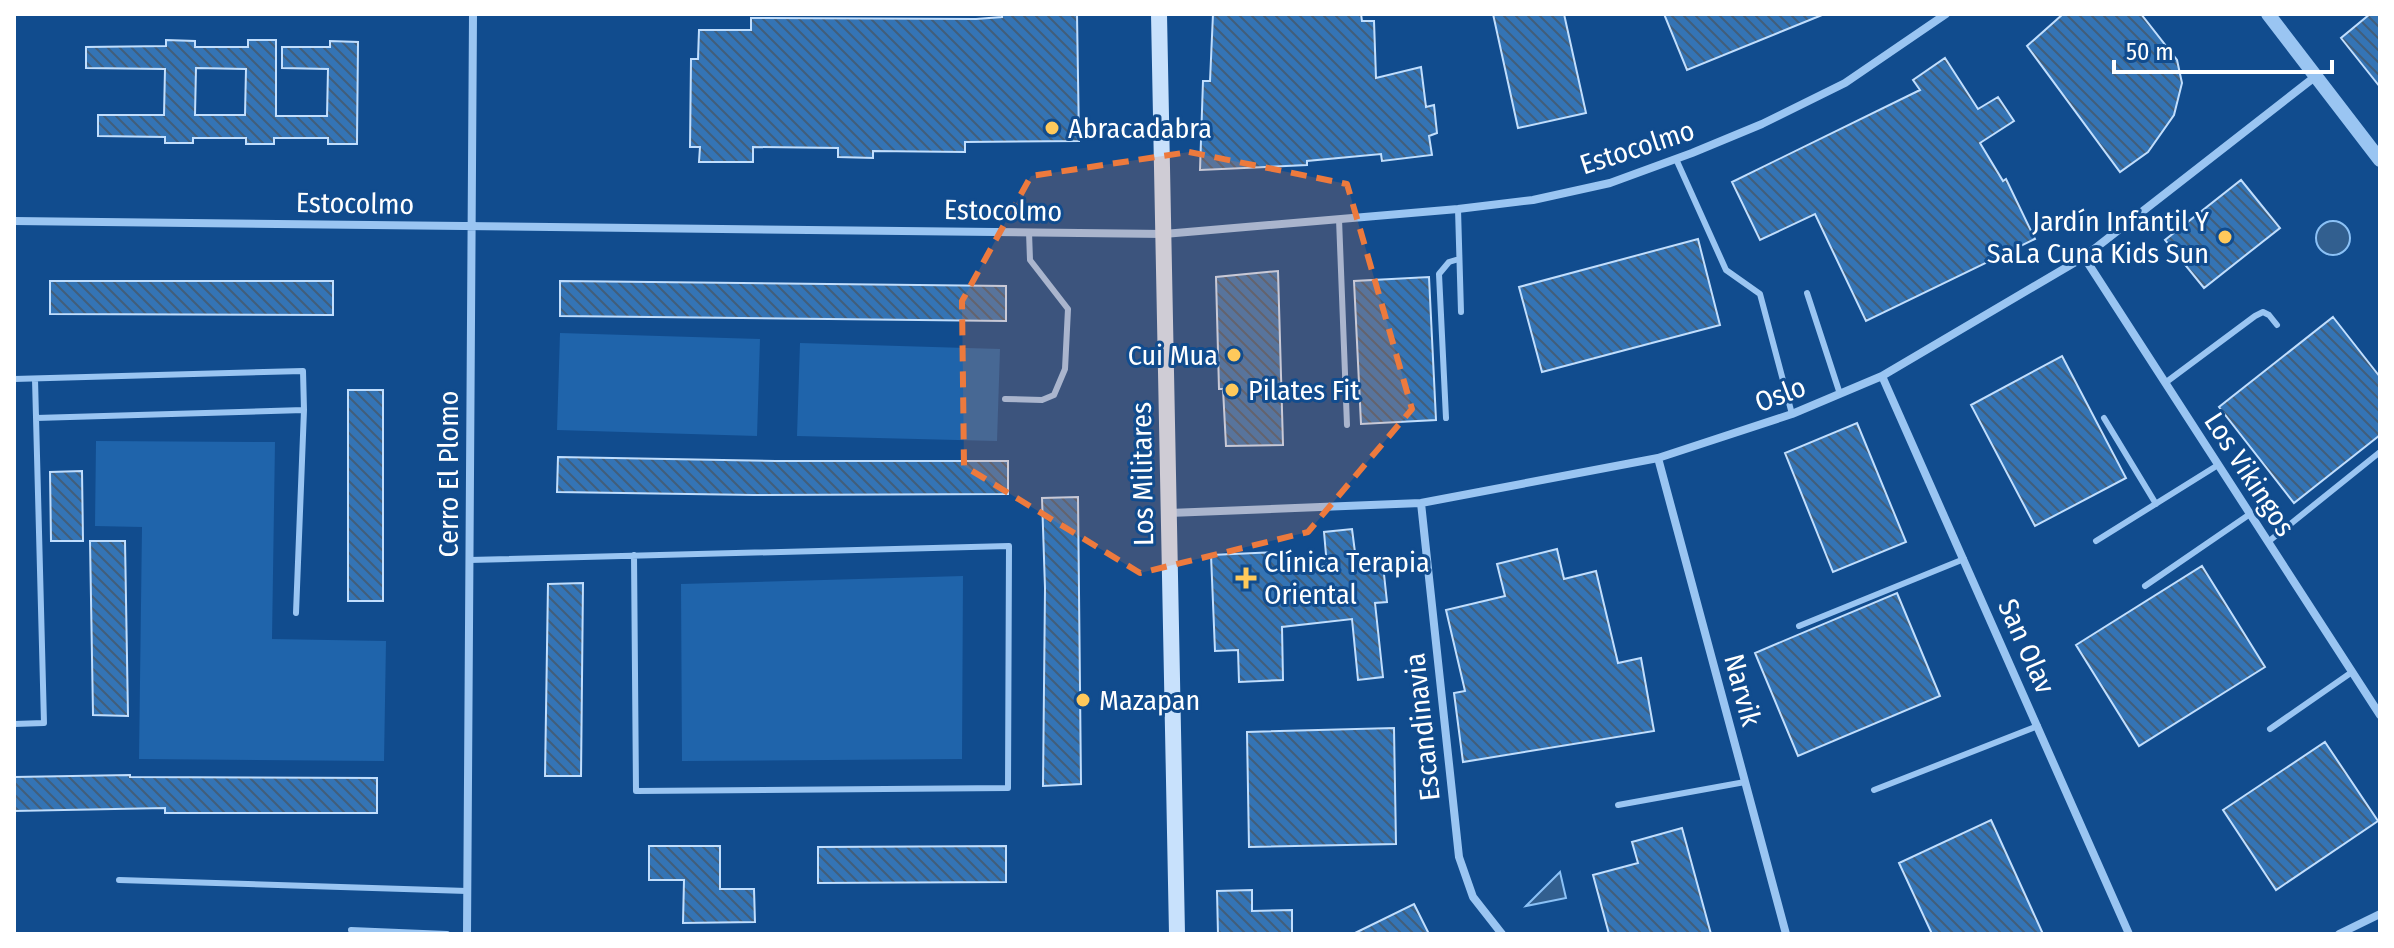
<svg xmlns="http://www.w3.org/2000/svg" width="2394" height="948" font-family="'Fira Sans Condensed',sans-serif">
<defs>
<pattern id="building-back-hatch" width="6" height="6" patternUnits="userSpaceOnUse" patternTransform="scale(2)"><rect width="6" height="6" fill="#3474b5"/><path d="M-1 5l2 2M0 0l6 6M5-1l2 2" fill="none" stroke="#415e7b"/></pattern>
</defs>
<rect width="100%" height="100%" fill="#114c8e"/>
<path fill="#1f64ab" d="M 560,333 L 760,339 L 757,436 L 557,430 Z
M 800,343 L 1000,349 L 997,441 L 797,436 Z
M 96,441 L 275,442 L 272,639 L 386,641 L 384,761 L 139,759 L 142,527 L 95,526 Z
M 963,576 L 962,759 L 682,761 L 681,584 Z"/>
<path fill="#325f8f" stroke="#8bc1f6" stroke-width="2" d="M2316 238a17 17 0 1 1 34 0a17 17 0 1 1-34 0Z
M 1560,872 L 1566,898 L 1526,906 Z"/>
<path fill="url(#building-back-hatch)" stroke="#c1defd" stroke-width="2" fill-rule="evenodd" d="M 1002,14 L 1077,14 L 1079,141 L 965,142 L 965,152 L 873,151 L 873,158 L 838,157 L 838,148 L 753,147 L 753,162 L 699,162 L 700,147 L 690,147 L 691,59 L 698,59 L 699,30 L 751,30 L 751,18 L 976,19 L 1002,17 Z
M 1213,14 L 1361,14 L 1362,21 L 1374,21 L 1376,78 L 1421,67 L 1426,107 L 1434,105 L 1437,133 L 1429,136 L 1432,155 L 1382,161 L 1381,154 L 1307,161 L 1307,165 L 1200,170 L 1203,81 L 1210,81 Z
M 1493,14 L 1564,14 L 1586,113 L 1518,128 Z
M 1664,14 L 1822,14 L 1822,15 L 1687,70 Z
M 2063,14 L 2141,14 L 2177,60 L 2182,83 L 2174,115 L 2148,152 L 2120,172 L 2027,46 Z
M 2370,14 L 2380,14 L 2380,87 L 2341,38 Z
M 166,40 L 195,41 L 195,47 L 248,47 L 248,40 L 276,40 L 276,116 L 327,116 L 328,69 L 282,68 L 282,47 L 330,47 L 330,41 L 358,42 L 357,144 L 328,144 L 328,138 L 274,138 L 274,144 L 246,144 L 246,138 L 193,138 L 193,143 L 165,143 L 165,137 L 98,136 L 98,115 L 164,115 L 165,69 L 86,68 L 86,47 L 166,46 ZM 196,68 L 246,69 L 245,115 L 195,115 Z
M 1945,58 L 1978,109 L 1998,97 L 2014,121 L 1980,143 L 2003,181 L 2006,179 L 2035,239 L 1866,321 L 1815,214 L 1760,240 L 1732,182 L 1920,90 L 1913,80 Z
M 2241,180 L 2280,228 L 2204,288 L 2165,240 Z
M 1698,239 L 1720,325 L 1542,372 L 1519,287 Z
M 1278,271 L 1283,445 L 1226,446 L 1223,389 L 1219,389 L 1216,277 Z
M 1429,277 L 1436,420 L 1361,424 L 1354,281 Z
M 50,281 L 333,281 L 333,315 L 50,314 Z
M 560,281 L 1006,286 L 1006,321 L 560,316 Z
M 2333,317 L 2380,377 L 2380,435 L 2294,503 L 2219,407 Z
M 2062,356 L 2126,478 L 2035,526 L 1971,405 Z
M 348,390 L 383,390 L 383,601 L 348,601 Z
M 1857,423 L 1906,542 L 1833,572 L 1785,453 Z
M 558,457 L 776,461 L 1008,461 L 1008,494 L 754,495 L 557,492 Z
M 82,471 L 83,541 L 51,541 L 50,472 Z
M 1078,497 L 1081,784 L 1043,786 L 1045,588 L 1042,498 Z
M 1352,529 L 1357,568 L 1383,565 L 1387,602 L 1375,603 L 1383,677 L 1358,680 L 1352,619 L 1282,627 L 1283,680 L 1239,682 L 1238,650 L 1215,651 L 1211,555 L 1280,552 L 1280,572 L 1327,566 L 1324,532 Z
M 90,541 L 125,541 L 128,716 L 93,715 Z
M 1557,549 L 1564,579 L 1596,571 L 1618,663 L 1641,658 L 1654,731 L 1463,762 L 1454,693 L 1465,691 L 1446,610 L 1505,596 L 1497,564 Z
M 2202,566 L 2265,667 L 2139,746 L 2076,645 Z
M 583,583 L 581,776 L 545,776 L 548,584 Z
M 1897,593 L 1940,696 L 1798,756 L 1755,653 Z
M 1394,728 L 1396,844 L 1249,847 L 1247,732 Z
M 2325,742 L 2378,821 L 2276,890 L 2223,810 Z
M 130,775 L 130,777 L 377,778 L 377,813 L 165,813 L 165,808 L 14,811 L 14,777 Z
M 1991,820 L 2043,934 L 1932,934 L 1899,863 Z
M 1682,828 L 1711,934 L 1609,934 L 1593,875 L 1638,863 L 1632,842 Z
M 649,846 L 720,846 L 720,889 L 754,889 L 755,922 L 683,923 L 684,880 L 649,880 Z
M 1006,846 L 1006,882 L 818,883 L 818,847 Z
M 1252,890 L 1252,911 L 1292,910 L 1292,934 L 1218,934 L 1217,891 Z
M 1414,904 L 1429,934 L 1353,934 Z"/>
<g fill="none" stroke-linecap="round" stroke-linejoin="round">
<path stroke="#9ac5f2" stroke-width="6" d="M 1676,159 L 1726,270 L 1760,294 L 1792,414
M 1458,209 L 1461,312
M 1339,219 L 1347,425
M 1807,293 L 1840,394
M 14,379 L 303,371 L 304,410 L 36,418
M 2165,383 L 2255,316 L 2263,312 L 2269,315 L 2277,325
M 1005,399 L 1042,400 L 1054,395 L 1065,369 L 1068,309 L 1030,260 L 1029,232
M 1446,418 L 1439,274 L 1449,262 L 1459,259
M 2104,418 L 2156,504
M 2096,541 L 2218,465
M 2268,542 L 2380,452
M 469,560 L 1009,546 L 1008,788 L 636,791 L 634,555
M 2145,586 L 2250,514
M 296,613 L 304,410
M 1799,626 L 1964,559
M 14,724 L 44,723 L 35,379
M 2270,729 L 2352,672
M 1874,790 L 2038,726
M 1618,805 L 1745,782
M 119,880 L 467,891
M 351,930 L 447,934"/>
<path stroke="#9ac5f2" stroke-width="8" d="M 14,221 L 1164,234 L 1458,209 L 1533,200 L 1610,183 L 1692,153 L 1762,124 L 1845,83 L 1946,14
M 2084,257 L 2380,715
M 1882,376 L 2129,934
M 1658,458 L 1786,934
M 1421,503 L 1459,857 L 1473,897 L 1502,934
M 1169,513 L 1421,503 L 1658,458 L 1792,414 L 1882,376 L 2084,257 L 2316,76
M 467,934 L 473,14
M 2339,934 L 2380,914"/>
<path stroke="#9ac5f2" stroke-width="14" d="M 2268,14 L 2380,160"/>
<path stroke="#c8e1fc" stroke-width="16" d="M 1159,14 L 1177,934"/>
</g>
<path fill="#ed7a3d" fill-opacity="0.2" stroke="#ed7a3d" stroke-width="6" stroke-dasharray="16 10" stroke-linejoin="round" d="M 1189,152 L 1347,184 L 1412,409 L 1308,532 L 1140,573 L 964,466 L 962,301 L 1031,176 Z"/>
<g fill="#ffc95b" stroke="#114c8e" stroke-width="3">
<circle cx="1052" cy="128" r="8"/>
<circle cx="2225" cy="237" r="8"/>
<circle cx="1234" cy="355" r="8"/>
<circle cx="1232" cy="390" r="8"/>
<path d="M1242 566h8v8h8v8h-8v8h-8v-8h-8v-8h8z"/>
<circle cx="1083" cy="700" r="8"/>
</g>
<g text-anchor="middle" stroke-width="6" stroke-linejoin="round" paint-order="stroke">
<g font-size="28" fill="#fff" stroke="#114c8e" text-anchor="start">
<text x="1068" y="138">Abracadabra</text>
<text x="2209" y="231" text-anchor="end">Jardín Infantil Y<tspan x="2209" dy="32">SaLa Cuna Kids Sun</tspan></text>
<text x="1218" y="365" text-anchor="end">Cui Mua</text>
<text x="1248" y="400">Pilates Fit</text>
<text x="1264" y="572">Clínica Terapia<tspan x="1264" dy="32">Oriental</tspan></text>
<text x="1099" y="710">Mazapan</text>
</g>
<g font-size="28" fill="#fff" stroke="#114c8e">
<text transform="translate(1637 147) rotate(-18)" y="10">Estocolmo</text>
<text transform="translate(355 203) rotate(1)" y="10">Estocolmo</text>
<text transform="translate(1003 210) rotate(1)" y="10">Estocolmo</text>
<text transform="translate(1780 394) rotate(-21)" y="10">Oslo</text>
<text transform="translate(448 474) rotate(-90)" y="10">Cerro El Plomo</text>
<text transform="translate(1142 474) rotate(-91)" y="10">Los Militares</text>
<text transform="translate(2250 474) rotate(57)" y="10">Los Vikingos</text>
<text transform="translate(2027 646) rotate(66)" y="10">San Olav</text>
<text transform="translate(1743 690) rotate(75)" y="10">Narvik</text>
<text transform="translate(1422 727) rotate(-96)" y="10">Escandinavia</text>
</g>
</g>
<rect width="2394" height="948" fill="none" stroke="#ffffff" stroke-width="32"/>
<path d="M2114 60v12h218v-12" fill="none" stroke="#ffffff" stroke-width="4"/>
<text x="2126" y="60" font-size="24" fill="#ffffff" stroke="#114c8e" stroke-width="6" paint-order="stroke">50 m</text>
</svg>
